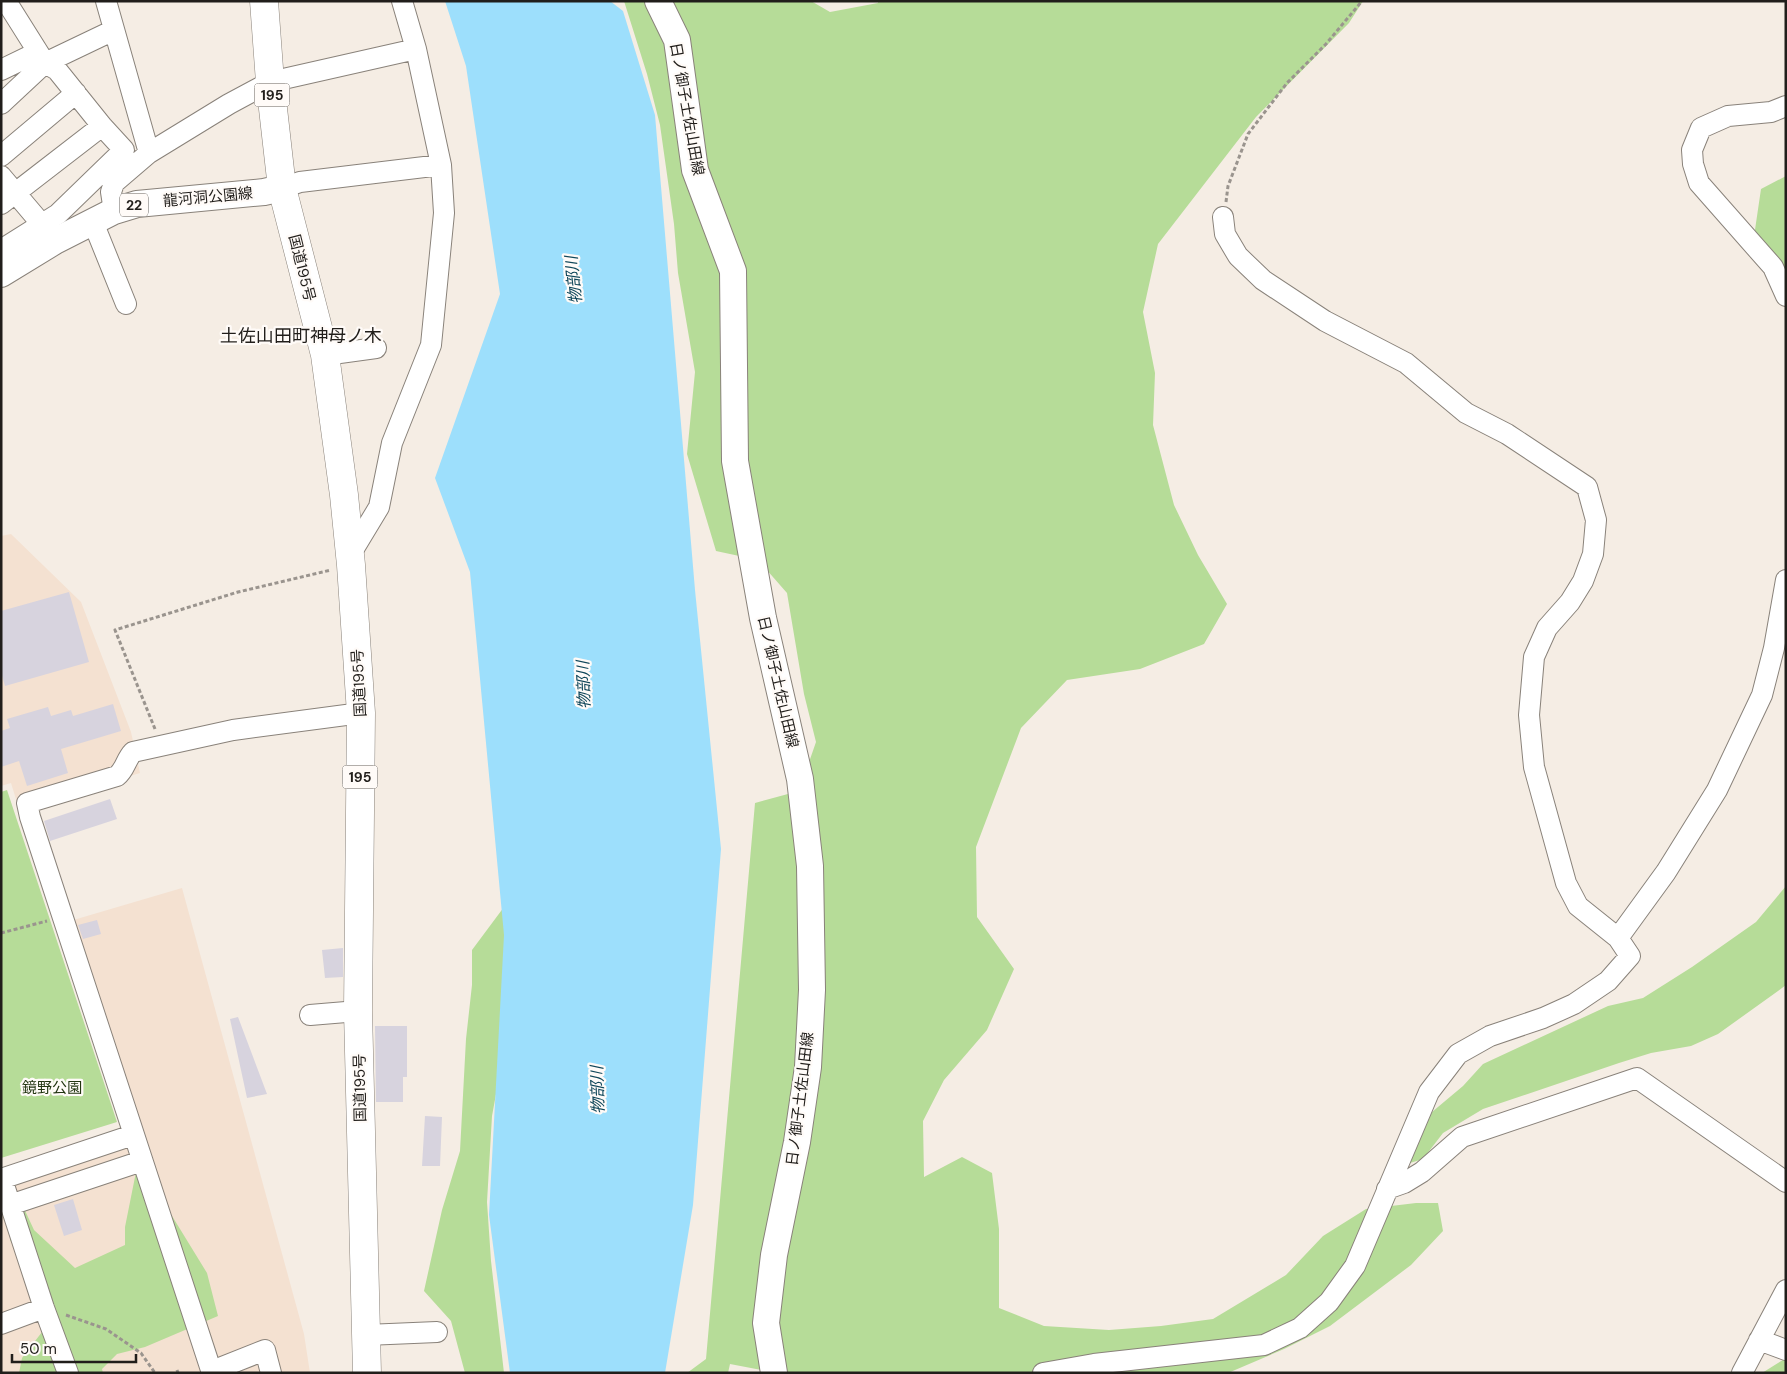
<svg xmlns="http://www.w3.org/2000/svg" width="1787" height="1374" font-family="'DM Sans','Noto Sans JP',sans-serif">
<rect width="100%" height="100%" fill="#f5ede4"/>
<path fill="#f4e1d1" d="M 11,534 L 81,602 L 131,732 L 140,773 L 19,809 L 11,783 L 1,786 L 1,536 Z
M 182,888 L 304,1334 L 310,1373 L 1,1373 L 1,1173 L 135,1130 L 70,921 Z"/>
<path fill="#b6dc98" d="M 624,1 L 811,1 L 830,12 L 878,3 L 878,1 L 1363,1 L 1349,23 L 1256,117 L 1158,244 L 1143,312 L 1155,373 L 1153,425 L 1174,505 L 1198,555 L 1227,604 L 1204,644 L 1140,669 L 1067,680 L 1021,728 L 976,847 L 977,917 L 1014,969 L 987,1030 L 944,1080 L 923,1121 L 924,1177 L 962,1157 L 992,1173 L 999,1229 L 999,1308 L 1044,1326 L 1109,1330 L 1161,1326 L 1213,1319 L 1286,1275 L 1323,1236 L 1366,1209 L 1416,1203 L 1438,1203 L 1443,1231 L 1411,1265 L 1330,1326 L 1284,1349 L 1228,1373 L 778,1373 L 730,1364 L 728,1373 L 687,1373 L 706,1359 L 755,803 L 799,791 L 816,742 L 804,694 L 787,593 L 758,560 L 716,551 L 687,454 L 695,372 L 678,273 L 674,224 L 660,125 L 647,74 Z
M 1786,176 L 1786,277 L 1751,257 L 1761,189 Z
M 7,790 L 117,1122 L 1,1158 L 1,792 Z
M 1786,886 L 1786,985 L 1778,991 L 1718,1034 L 1691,1046 L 1651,1053 L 1619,1063 L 1483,1109 L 1443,1133 L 1423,1159 L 1410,1163 L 1432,1112 L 1463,1086 L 1483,1064 L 1608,1006 L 1643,998 L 1692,967 L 1756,922 Z
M 504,907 L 514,953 L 505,1045 L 492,1116 L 487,1202 L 491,1261 L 504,1373 L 465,1373 L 451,1321 L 424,1291 L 442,1210 L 460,1151 L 466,1039 L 472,985 L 472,950 Z
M 137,1167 L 161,1198 L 207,1273 L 218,1316 L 145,1347 L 117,1354 L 102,1369 L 103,1373 L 19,1373 L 22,1358 L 42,1332 L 44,1295 L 10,1240 L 16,1191 L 34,1230 L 75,1268 L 125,1245 L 125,1227 Z
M 1786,1358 L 1786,1373 L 1762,1373 Z"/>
<path fill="#9ddffc" d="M 445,1 L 610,1 L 623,11 L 655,115 L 695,590 L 721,849 L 693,1205 L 665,1373 L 510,1373 L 489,1215 L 504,935 L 470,572 L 435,478 L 500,294 L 466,66 Z"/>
<path fill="#d7d3de" d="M 69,592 L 89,662 L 5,686 L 1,672 L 1,611 Z
M 113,704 L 121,731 L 61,749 L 68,773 L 27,786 L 19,761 L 1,767 L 1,731 L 10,728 L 7,719 L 48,707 L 51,716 L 71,710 L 73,716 Z
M 110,799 L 117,819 L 50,841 L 44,821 Z
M 97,920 L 101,934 L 83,939 L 78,925 Z
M 343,948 L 343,977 L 325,978 L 322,950 Z
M 238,1017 L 267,1094 L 247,1098 L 230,1019 Z
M 375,1026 L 407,1026 L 407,1077 L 403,1077 L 403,1102 L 376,1102 Z
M 425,1116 L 442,1117 L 440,1166 L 422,1166 Z
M 73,1199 L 82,1230 L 64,1236 L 54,1205 Z"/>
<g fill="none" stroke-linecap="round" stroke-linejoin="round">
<defs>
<path id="minor" d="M 106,1 L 149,153
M 1,70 L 38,52
M 1,104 L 45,63 L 114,30
M 1786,106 L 1771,112 L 1728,116 L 1701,128 L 1692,150 L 1693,164 L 1699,183 L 1773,267 L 1786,296
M 1,156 L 76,93
M 1,176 L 50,234
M 282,188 L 300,182 L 441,165
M 1,204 L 102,126
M 114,211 L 111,192 L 114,183 L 149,153 L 229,104 L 270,82 L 416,49
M 93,222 L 126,304
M 1,250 L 58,214 L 124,150 L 102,126 L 57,70 L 45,63 L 6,1
M 325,355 L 376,348
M 350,555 L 379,507 L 392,443 L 431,345 L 444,213 L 441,165 L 416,49 L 402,1
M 1618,938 L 1666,872 L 1717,790 L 1762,695 L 1774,648 L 1786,580
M 310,1015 L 358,1011
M 1,1179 L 133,1135
M 2,1179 L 44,1308 L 68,1373
M 1387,1189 L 1404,1183 L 1422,1172 L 1462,1137 L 1637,1078 L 1786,1182
M 10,1205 L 142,1161
M 1,1324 L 44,1308
M 366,1335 L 437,1332
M 1759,1340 L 1786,1350
M 212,1371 L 265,1350 L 271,1373
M 212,1373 L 30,817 L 27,803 L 117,776 C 125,770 126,759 133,752 L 233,730 L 361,713
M 1043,1373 L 1094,1364 L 1264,1345 L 1300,1328 L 1329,1302 L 1355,1266 L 1429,1092 L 1458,1054 L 1490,1036 L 1543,1018 L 1574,1004 L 1608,981 L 1630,956 L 1618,938 L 1578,906 L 1566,883 L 1534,767 L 1529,715 L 1534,657 L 1547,628 L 1570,602 L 1583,581 L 1593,554 L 1596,520 L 1587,487 L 1507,434 L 1466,413 L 1406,363 L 1325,321 L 1263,280 L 1238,256 L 1225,234 L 1223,217
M 1742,1373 L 1786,1290"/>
<path id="major" d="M 658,1 L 677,40 L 695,170 L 733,271 L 735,461 L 763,618 L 800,779 L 810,866 L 812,990 L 808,1067 L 797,1142 L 774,1255 L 766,1323 L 774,1373
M 1,274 L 55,241 L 114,211 L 137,204 L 264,192 L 282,188"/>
<path id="highway" d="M 264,1 L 270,82 L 282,188 L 325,355 L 344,495 L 351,565 L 361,713 L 358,1011 L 367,1373"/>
</defs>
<use href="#minor" stroke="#89827a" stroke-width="22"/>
<use href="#major" stroke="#89827a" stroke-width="28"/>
<use href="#highway" stroke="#89827a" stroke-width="29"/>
<path stroke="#9a948e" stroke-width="3" stroke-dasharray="4 2.5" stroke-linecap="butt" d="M 1226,202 L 1228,186 L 1248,134 L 1287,83 L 1326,44 L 1362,1
M 155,729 L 115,630 L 238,592 L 331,570
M 1,933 L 47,921
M 66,1315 L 106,1329 L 141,1353 L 155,1373
M 177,1370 L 178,1373"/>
<use href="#minor" stroke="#fff" stroke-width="20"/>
<use href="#major" stroke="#fff" stroke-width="26"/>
<use href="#highway" stroke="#fff" stroke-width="28"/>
</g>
<g text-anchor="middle" stroke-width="4.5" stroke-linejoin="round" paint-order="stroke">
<g fill="#fffbf8" stroke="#64605d" stroke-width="1">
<rect x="254.5" y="83.5" width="35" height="23" rx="4"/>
<rect x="120" y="193.5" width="28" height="23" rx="4"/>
<rect x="342.5" y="765.5" width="35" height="23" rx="4"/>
</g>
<g font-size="14" font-weight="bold" fill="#211e1b">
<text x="272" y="100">195</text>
<text x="134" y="210">22</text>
<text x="360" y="782">195</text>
</g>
<g font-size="15" fill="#211e1b" stroke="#fffbf8">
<text transform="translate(687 109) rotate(80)" y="5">日ノ御子土佐山田線</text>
<text transform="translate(208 197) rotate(-5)" y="5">龍河洞公園線</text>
<text transform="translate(302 268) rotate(76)" y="5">国道195号</text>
<text transform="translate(778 682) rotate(77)" y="5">日ノ御子土佐山田線</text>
<text transform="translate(359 683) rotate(-93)" y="5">国道195号</text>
<text transform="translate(360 1088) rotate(-91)" y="5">国道195号</text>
<text transform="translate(800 1099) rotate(-83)" y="5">日ノ御子土佐山田線</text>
</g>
<g font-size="15" fill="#223511" stroke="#fffbf8">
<text x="52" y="1093">鏡野公園</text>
</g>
<g font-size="16" font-style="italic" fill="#10475a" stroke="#fffbf8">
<text transform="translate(573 280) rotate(-96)" y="6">物部川</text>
<text transform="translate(583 685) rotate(-92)" y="6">物部川</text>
<text transform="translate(597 1090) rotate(-92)" y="6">物部川</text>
</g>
<g font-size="18" fill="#211e1b" stroke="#fffbf8">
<text x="301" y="342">土佐山田町神母ノ木</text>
</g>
</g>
<rect width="1787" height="1374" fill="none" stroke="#211e1b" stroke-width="5"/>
<path d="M12 1354v8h124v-8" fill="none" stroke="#211e1b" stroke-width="2.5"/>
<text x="20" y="1354" font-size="15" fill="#211e1b" stroke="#fffbf8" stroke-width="4" paint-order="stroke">50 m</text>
</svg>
